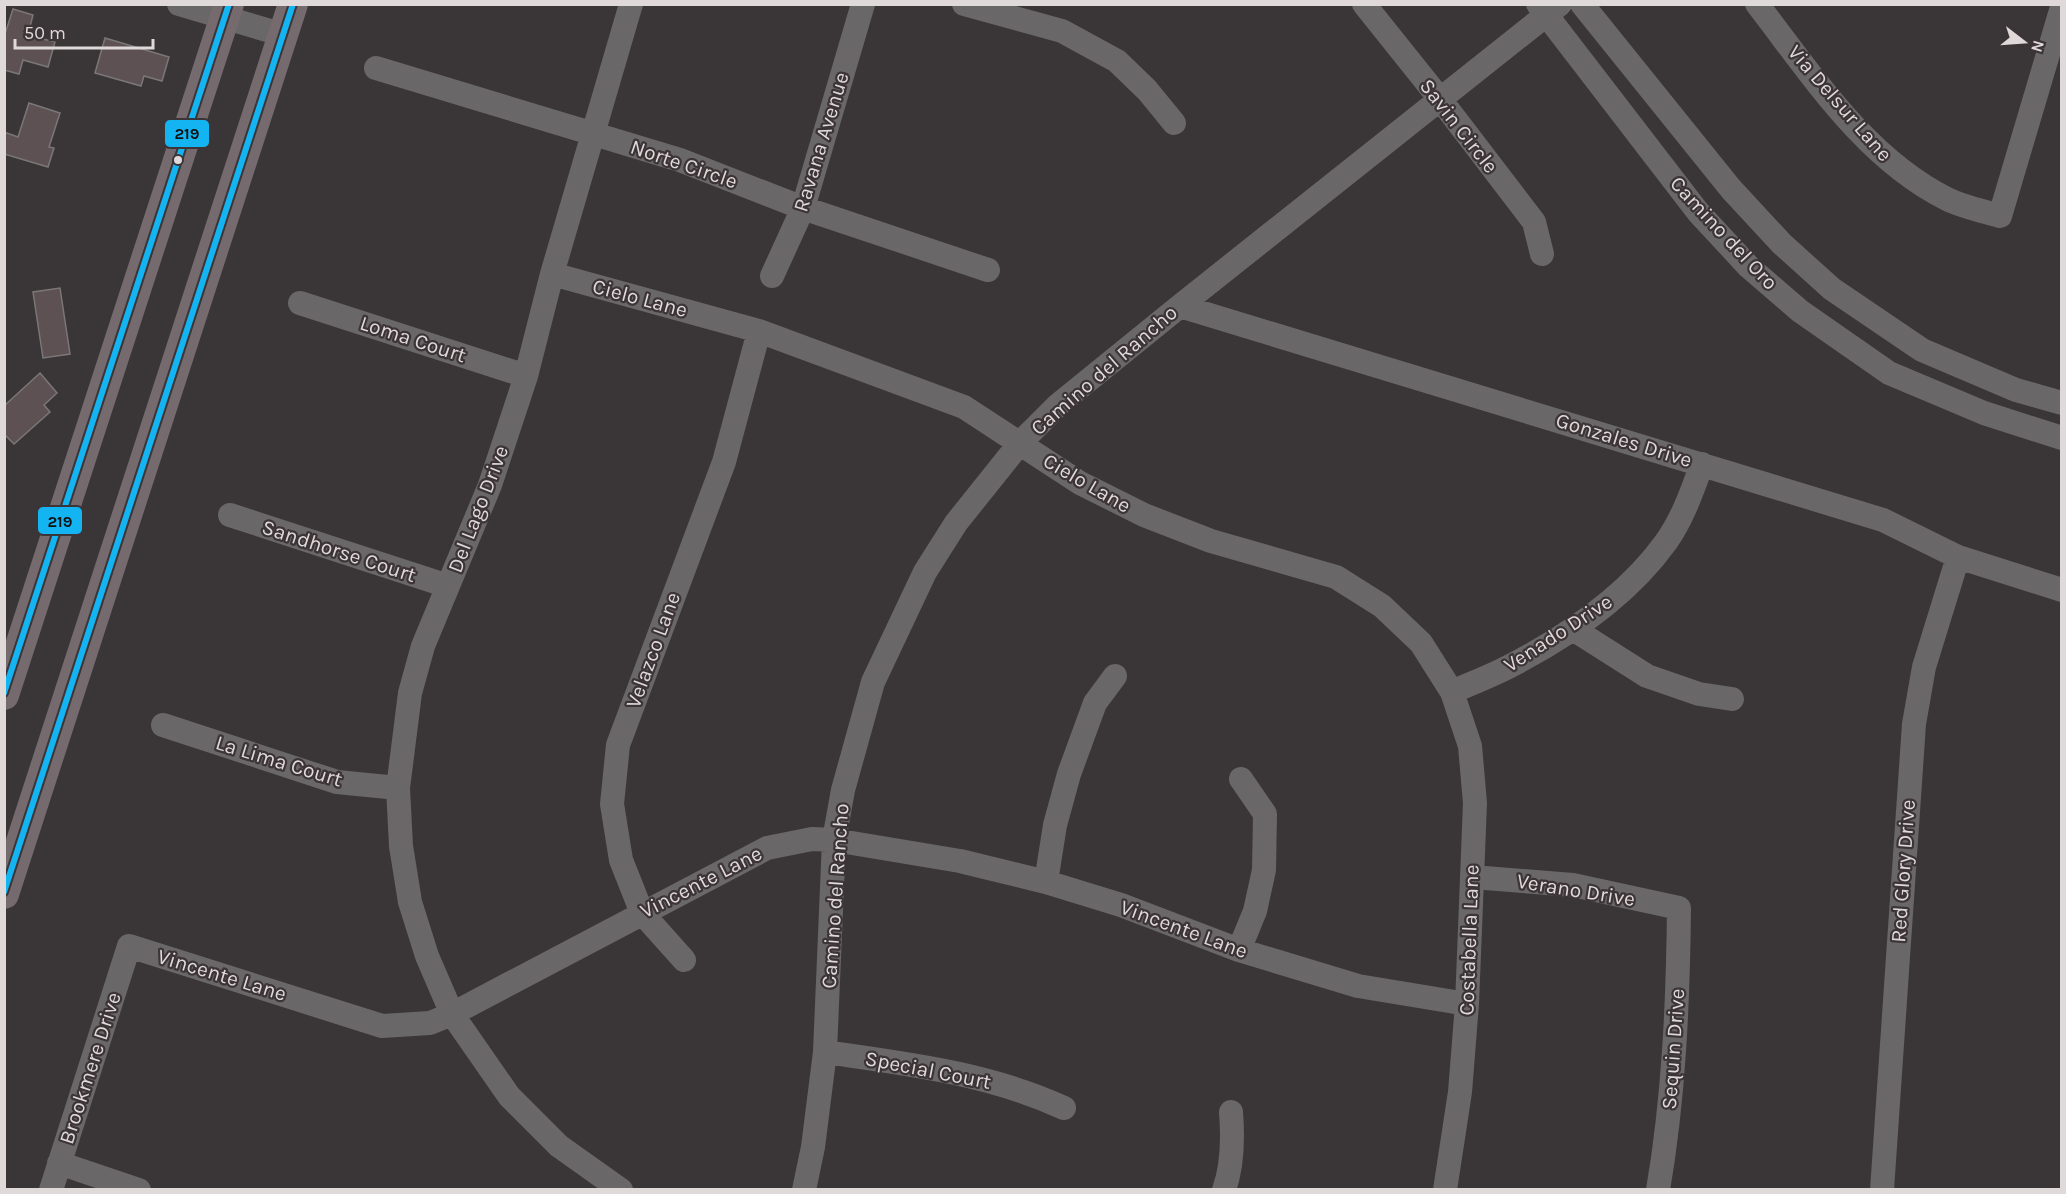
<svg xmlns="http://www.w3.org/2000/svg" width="2066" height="1194" font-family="Karla,sans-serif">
<rect width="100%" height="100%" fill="#3a3637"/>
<path fill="#5d5154" stroke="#7b7778" stroke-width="1.5" d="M 13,9 L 33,15 L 28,35 L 55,42 L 48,67 L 23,60 L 19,74 L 4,70 L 4,37 Z
M 105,38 L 169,57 L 162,81 L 144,76 L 141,86 L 95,73 Z
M 29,103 L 60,113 L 49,147 L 54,148 L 48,167 L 4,154 L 4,132 L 18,137 Z
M 60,288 L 70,354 L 43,358 L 33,292 Z
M 40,373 L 57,393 L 44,405 L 50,412 L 14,444 L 4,434 L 4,406 Z"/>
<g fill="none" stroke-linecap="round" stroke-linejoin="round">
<path stroke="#6a6768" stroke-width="24" d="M 179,4 L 284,35
M 964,4 L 1062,31 L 1117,61 L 1147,90 L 1174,123
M 1364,4 L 1440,99 L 1534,222 L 1542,254
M 1538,4 L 1698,212 L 1749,267 L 1800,311 L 1889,373 L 1984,413 L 2062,438
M 1582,4 L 1731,189 L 1782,244 L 1832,289 L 1922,350 L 2016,390 L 2062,403
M 1757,4 C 1812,75 1865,158 1947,199 C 1963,207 1983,211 2000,216 L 2062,7
M 376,68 L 680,160 L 803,208 L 988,270
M 552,274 L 759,331 L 964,407 L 1080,483 L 1144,515 L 1211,541 L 1336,577 L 1382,606 L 1421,643 L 1452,692 L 1470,746 L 1475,803 L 1467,1004 L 1460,1092 L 1445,1190
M 772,276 L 803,208 L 863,4
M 300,303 L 526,376
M 1180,306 L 1883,520 L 1958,557 L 2062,590
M 230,515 L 448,586
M 1573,629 L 1647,676 L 1699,694 L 1732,699
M 1452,692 C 1472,683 1494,675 1514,664 C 1571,634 1628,595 1666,542 C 1683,518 1692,491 1702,464
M 163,725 L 337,782 L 398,788
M 1472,877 L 1573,885 L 1679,908 C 1678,1002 1674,1097 1658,1190
M 1046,882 L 1055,825 L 1069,774 L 1095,703 L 1115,676
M 1239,950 L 1255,911 L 1264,870 L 1265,814 L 1241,779
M 684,960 L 642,913 L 621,860 L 612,804 L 618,745 L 724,462 L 759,331
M 825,1052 C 907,1064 988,1073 1064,1108
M 59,1163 L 139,1190
M 51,1190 L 129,946 L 382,1026 L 430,1023 L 452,1014 L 767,848 L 812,839 L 834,840 L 960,861 L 1046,882 L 1121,905 L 1239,950 L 1358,986 L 1467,1004
M 621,1190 L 559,1146 L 509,1096 L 452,1014 L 427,956 L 410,902 L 401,846 L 398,788 L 410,693 L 423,646 L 490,485 L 526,376 L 552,274 L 631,4
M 804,1190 L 813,1147 L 825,1052 L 834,840 L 843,790 L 873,682 L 925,572 L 956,523 L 1020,443 L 1058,405 L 1180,306 L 1560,4
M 1224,1190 C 1233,1165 1233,1137 1231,1112
M 1882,1190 L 1914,724 L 1924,667 L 1958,557"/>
<path stroke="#756a6d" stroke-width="30" d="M 4,695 L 229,4
M 4,894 L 293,4"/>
<defs>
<path id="bus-1" d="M 4,693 L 229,4
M 4,892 L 293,4"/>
</defs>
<use href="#bus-1" stroke="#3c3436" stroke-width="10"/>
<use href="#bus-1" stroke="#13b4f1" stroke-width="6"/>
</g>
<circle fill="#dfd9da" stroke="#3c3436" stroke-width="2" cx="178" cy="160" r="5"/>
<g text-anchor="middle" stroke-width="4.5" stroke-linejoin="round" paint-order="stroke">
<g font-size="21" fill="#dfd9da" stroke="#3c3436">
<text transform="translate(1840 103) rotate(49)" y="7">Via Delsur Lane</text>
<text transform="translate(1459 126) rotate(52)" y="7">Savin Circle</text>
<text transform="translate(821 142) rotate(-73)" y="7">Ravana Avenue</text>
<text transform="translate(684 164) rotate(19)" y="7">Norte Circle</text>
<text transform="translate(1724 233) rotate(47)" y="7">Camino del Oro</text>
<text transform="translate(640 298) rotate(15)" y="7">Cielo Lane</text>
<text transform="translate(413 339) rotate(18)" y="7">Loma Court</text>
<text transform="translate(1104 370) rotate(-41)" y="7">Camino del Rancho</text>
<text transform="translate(1624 440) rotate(17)" y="7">Gonzales Drive</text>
<text transform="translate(1087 483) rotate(30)" y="7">Cielo Lane</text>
<text transform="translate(478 509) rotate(-69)" y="7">Del Lago Drive</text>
<text transform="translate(339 551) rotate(18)" y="7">Sandhorse Court</text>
<text transform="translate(1558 633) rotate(-33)" y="7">Venado Drive</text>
<text transform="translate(653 650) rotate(-70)" y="7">Velazco Lane</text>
<text transform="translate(279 761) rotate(17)" y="7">La Lima Court</text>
<text transform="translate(1903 871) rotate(-86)" y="7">Red Glory Drive</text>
<text transform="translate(701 882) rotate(-27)" y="7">Vincente Lane</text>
<text transform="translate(1576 890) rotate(9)" y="7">Verano Drive</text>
<text transform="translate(835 896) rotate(-86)" y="7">Camino del Rancho</text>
<text transform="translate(1184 929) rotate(20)" y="7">Vincente Lane</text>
<text transform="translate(1469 940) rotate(-88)" y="7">Costabella Lane</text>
<text transform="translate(222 975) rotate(17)" y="7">Vincente Lane</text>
<text transform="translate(1673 1049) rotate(-86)" y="7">Sequin Drive</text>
<text transform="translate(90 1068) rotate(-72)" y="7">Brookmere Drive</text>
<text transform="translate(928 1070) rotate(11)" y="7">Special Court</text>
</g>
</g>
<g stroke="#3c3436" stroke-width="2">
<rect x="164" y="119" width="46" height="29" rx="6" fill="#13b4f1"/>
<rect x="37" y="506" width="46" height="29" rx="6" fill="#13b4f1"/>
</g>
<g font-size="16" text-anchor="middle" font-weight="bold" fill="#111">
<text x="187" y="139">219</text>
<text x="60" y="527">219</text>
</g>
<rect width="2066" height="1194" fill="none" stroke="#dfd9da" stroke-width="12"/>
<g transform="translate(2024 42) rotate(107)" stroke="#3c3436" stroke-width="4.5" paint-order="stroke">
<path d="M0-4.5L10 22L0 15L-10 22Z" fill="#dfd9da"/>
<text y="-9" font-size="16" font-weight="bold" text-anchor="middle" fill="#dfd9da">N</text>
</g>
<path d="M15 39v9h138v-9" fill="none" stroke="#dfd9da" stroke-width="3"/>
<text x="24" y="39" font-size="18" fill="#dfd9da" stroke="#3c3436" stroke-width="4.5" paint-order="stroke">50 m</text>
</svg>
